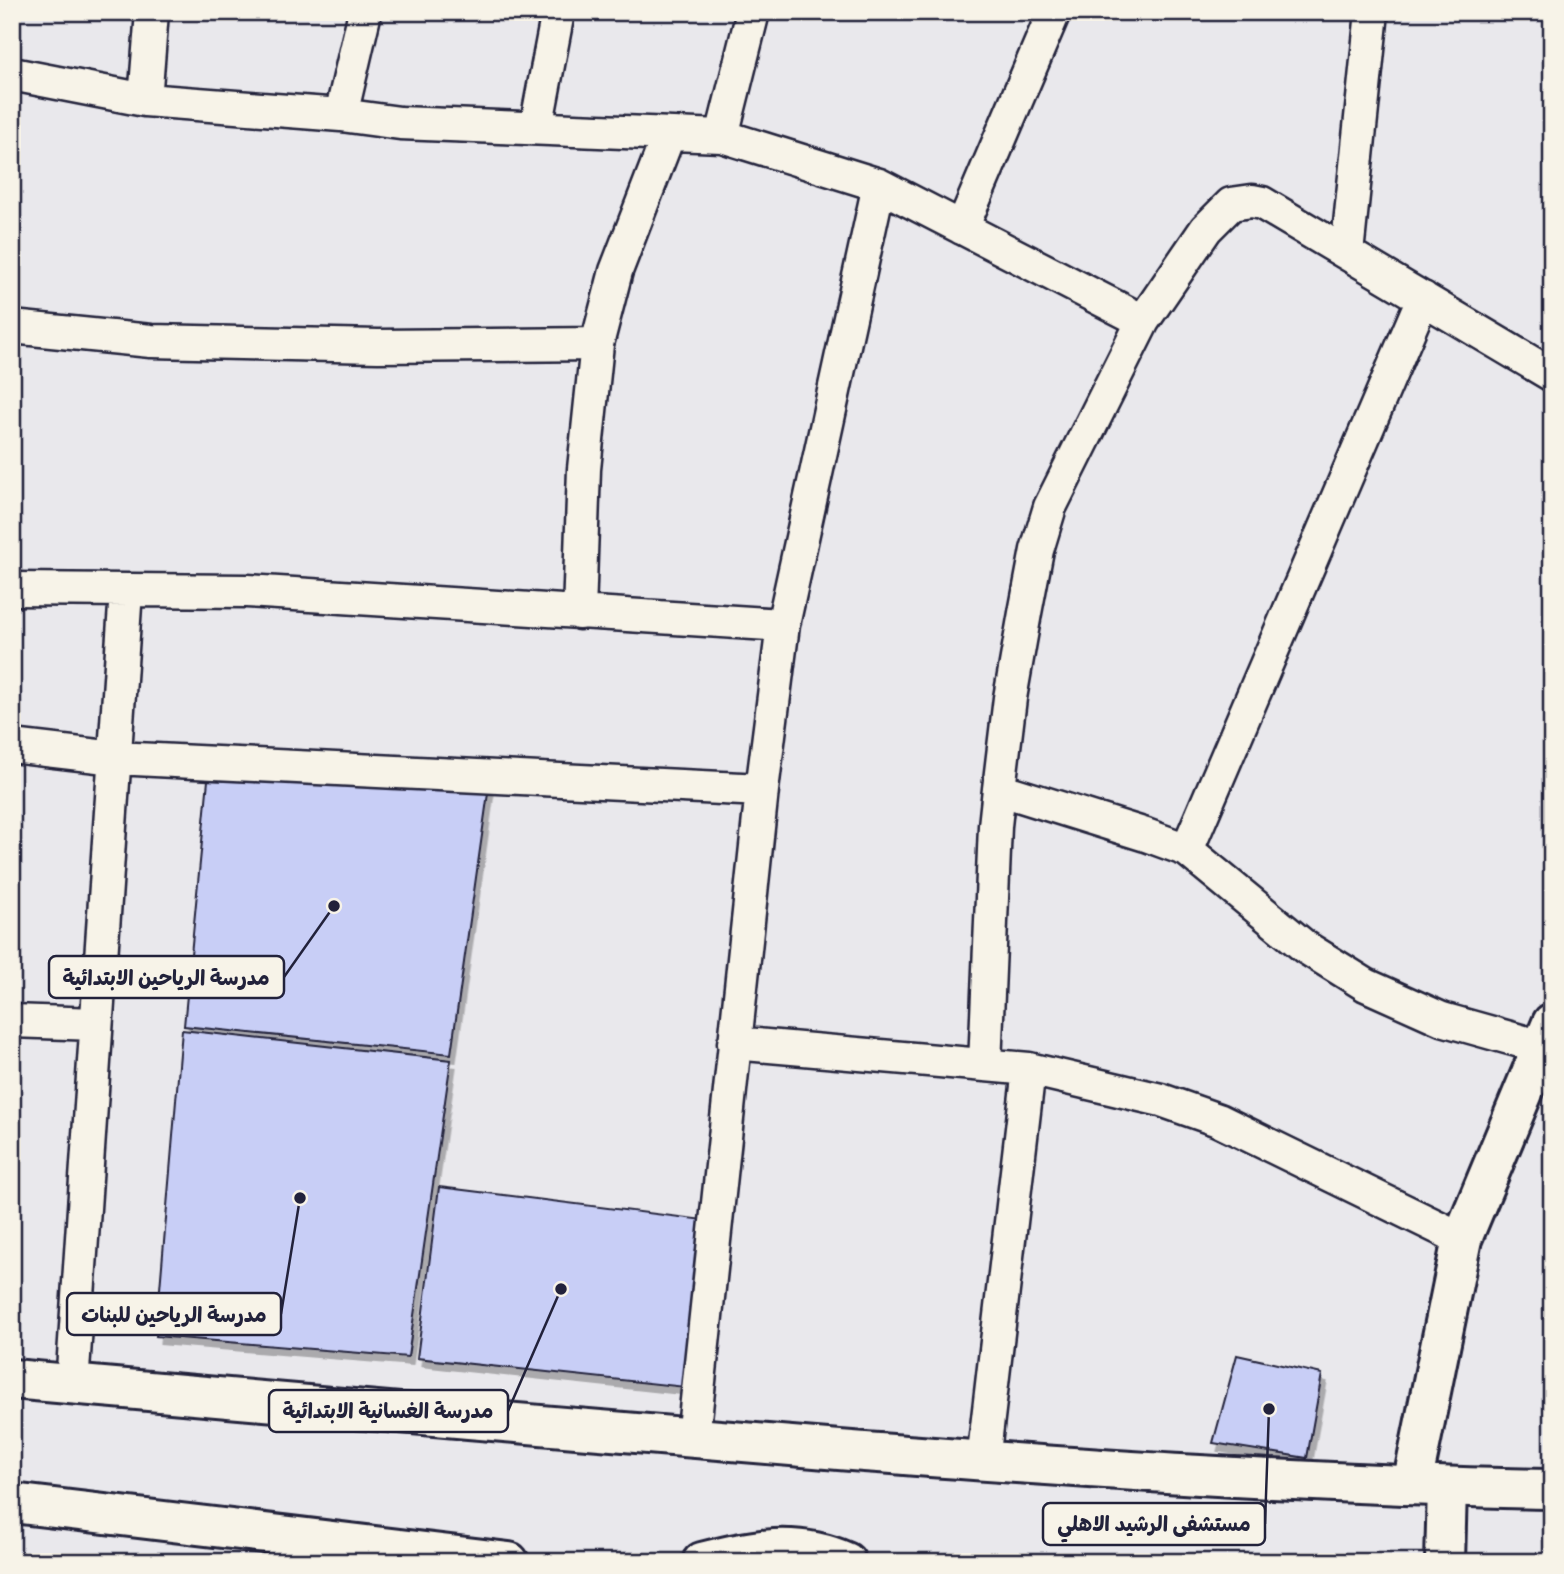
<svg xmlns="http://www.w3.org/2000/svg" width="1564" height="1574" font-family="Pangolin,'Playpen Sans Arabic',sans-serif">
<defs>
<filter id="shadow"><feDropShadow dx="4.5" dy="8" stdDeviation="0" flood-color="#0004"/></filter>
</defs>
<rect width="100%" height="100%" fill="#e9e8ec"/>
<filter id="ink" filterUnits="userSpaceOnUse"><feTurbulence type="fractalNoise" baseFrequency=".0143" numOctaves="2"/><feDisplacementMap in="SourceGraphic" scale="14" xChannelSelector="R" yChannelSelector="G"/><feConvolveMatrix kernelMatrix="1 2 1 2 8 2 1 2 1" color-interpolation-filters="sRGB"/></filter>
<g filter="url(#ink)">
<path fill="#c8cef6" stroke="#22223b" stroke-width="2" filter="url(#shadow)" d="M 209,770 L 489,786 L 451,1054 L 184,1026 Z
M 182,1030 L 451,1060 L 408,1357 L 156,1336 Z
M 439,1187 L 704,1220 L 685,1387 L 417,1358 Z
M 1237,1355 L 1322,1374 L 1307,1458 L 1213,1443 Z"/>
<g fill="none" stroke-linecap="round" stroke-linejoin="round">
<defs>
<path id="minor" d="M 12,74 L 145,100 L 341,115 L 400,123 L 722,136 L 879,185 L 1143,321
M 145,100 L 152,12
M 341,115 L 365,12
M 536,128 L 558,12
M 722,136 L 753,12
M 962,228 L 1054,12
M 1347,253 L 1372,12
M 12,327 L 151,341 L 378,346 L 597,344
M 12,589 L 247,591 L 783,625
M 579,613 L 584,469 L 597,344 L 616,271 L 669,134
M 12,746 L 115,758 L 762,790
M 999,789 L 1146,835 L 1187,850 L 1305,947 L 1366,985 L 1442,1019 L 1542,1047
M 1187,850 L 1423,298
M 12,1021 L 96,1024
M 734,1043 L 1029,1069 L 1161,1100 L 1218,1120 L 1462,1239
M 985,1065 L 995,826 L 999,789 L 1010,698 L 1025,613 L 1037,550 L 1050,507 L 1143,321 L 1206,229 L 1231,204 L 1252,201 L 1262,203 L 1552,375
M 72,1385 L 126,591
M 693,1438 L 762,790 L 783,625 L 879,185
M 983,1461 L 1029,1069"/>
<path id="tertiary" d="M 1412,1485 L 1462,1239 L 1552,1023"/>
<path id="secondary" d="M 12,1379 C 288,1403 563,1428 839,1450 C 1076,1468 1314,1485 1552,1489"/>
<path id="trunk" d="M 12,1503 L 509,1562
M 702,1562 C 752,1549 797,1540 846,1562
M 1445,1562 L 1447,1487"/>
</defs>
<use href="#minor" stroke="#22223b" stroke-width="37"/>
<use href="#tertiary" stroke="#22223b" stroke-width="44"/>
<use href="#secondary" stroke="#22223b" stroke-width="44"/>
<use href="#trunk" stroke="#22223b" stroke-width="44"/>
<use href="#minor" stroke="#f7f3e8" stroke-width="32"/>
<use href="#tertiary" stroke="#f7f3e8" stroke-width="38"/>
<use href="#secondary" stroke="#f7f3e8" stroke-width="38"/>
<use href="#trunk" stroke="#f7f3e8" stroke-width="38"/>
</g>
</g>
<path fill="none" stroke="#22223b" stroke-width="2.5" d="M334 906L284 977M300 1198L281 1314M561 1289L508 1411M1269 1409L1265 1524"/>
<g fill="#22223b" stroke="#f7f3e8" stroke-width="2.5">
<circle cx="334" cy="906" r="7"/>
<circle cx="300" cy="1198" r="7"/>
<circle cx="561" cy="1289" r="7"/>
<circle cx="1269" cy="1409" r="7"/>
</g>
<g fill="#f7f3e8" stroke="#22223b" stroke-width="2.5">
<rect x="49" y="956" width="235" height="42" rx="7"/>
<rect x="67" y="1293" width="214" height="42" rx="7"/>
<rect x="269" y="1390" width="239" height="42" rx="7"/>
<rect x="1043" y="1503" width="222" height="42" rx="7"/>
</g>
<g font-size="21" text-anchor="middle" font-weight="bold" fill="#22223b">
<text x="166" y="985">مدرسة الرياحين الابتدائية</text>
<text x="174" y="1322">مدرسة الرياحين للبنات</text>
<text x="388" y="1418">مدرسة الغسانية الابتدائية</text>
<text x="1154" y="1531">مستشفى الرشيد الاهلي</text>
</g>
<rect width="1564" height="1574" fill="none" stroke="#f7f3e8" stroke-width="42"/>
<rect x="21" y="21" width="1522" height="1532" fill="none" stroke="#22223b" stroke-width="2.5" filter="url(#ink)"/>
</svg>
